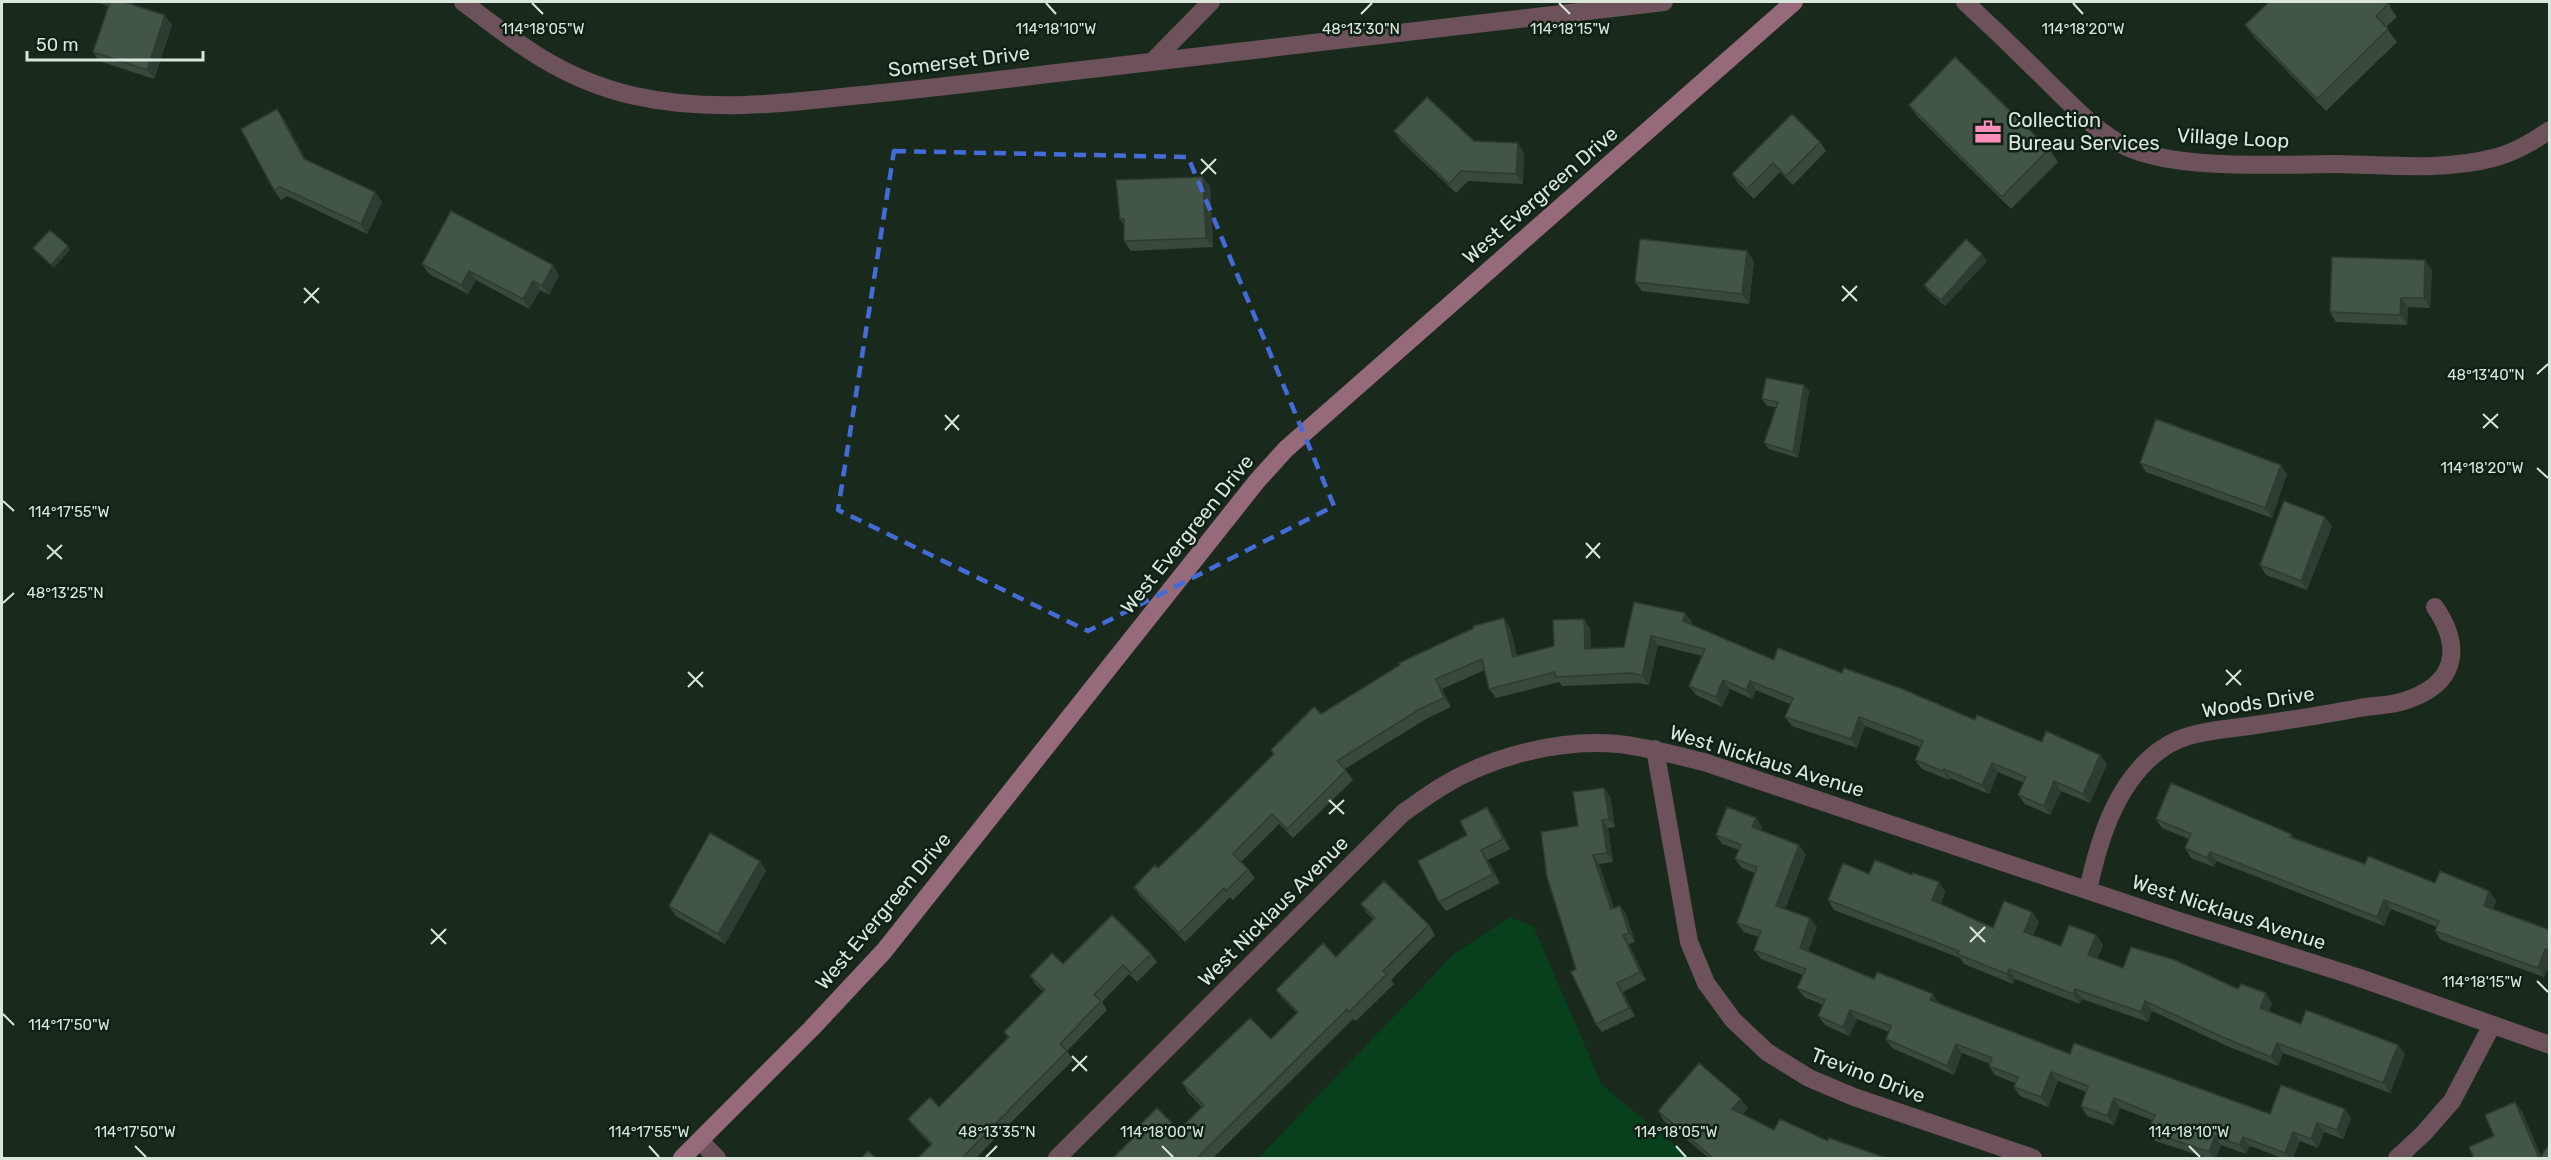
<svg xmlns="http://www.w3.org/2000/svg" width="2551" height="1160" font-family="Rubik,sans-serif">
<rect width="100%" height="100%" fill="#192a1d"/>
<path fill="#083f1c" d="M 1509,917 L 1533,926 L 1602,1085 L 1690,1158 L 1258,1158 L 1454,954 Z"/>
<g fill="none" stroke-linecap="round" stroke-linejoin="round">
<path stroke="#6d525c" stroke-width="18" d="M 463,2 C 519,45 564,80 635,96 C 707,112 780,104 851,96 C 917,90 983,82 1048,74 C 1254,49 1459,26 1664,2
M 1965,2 C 1994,29 2022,56 2050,84 C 2073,106 2097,133 2127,147 C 2180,171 2280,164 2339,164 C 2389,165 2444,171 2493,158 C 2514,153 2532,142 2550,130
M 1153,61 L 1211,2
M 1655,749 L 1689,942 L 1706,983 L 1733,1020 L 1767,1052 L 1809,1078 L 1854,1097 L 2033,1158
M 2088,890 C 2099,839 2117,779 2163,748 C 2188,730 2225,730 2255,725 C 2290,720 2324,715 2359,708 C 2374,705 2389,706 2404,701 C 2455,685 2464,650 2435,607
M 700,1141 L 717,1158
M 1057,1158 L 1403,813 C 1416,804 1428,795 1441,787 C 1491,756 1559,739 1618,744 C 1647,747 1675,755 1704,762 L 2179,921 L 2357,977 L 2550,1045
M 2397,1158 L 2423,1134 L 2452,1101 L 2492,1025"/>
<path stroke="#966a7a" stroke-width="18" d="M 682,1158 L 812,1028 L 884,951 L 1257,481 L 1286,449 L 1794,2"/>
</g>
<path fill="#39493c" d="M 96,2 L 133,2 L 132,4 L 172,25 L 154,79 L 99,61 L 93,52 L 108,6 Z
M 2269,2 L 2387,2 L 2391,6 L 2390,7 L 2397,17 L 2386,27 L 2397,42 L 2326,111 L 2254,37 L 2245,25 Z
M 1909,105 L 2049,149 L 2058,162 L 2011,209 L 1918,117 Z
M 277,109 L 284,119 L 306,160 L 375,192 L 382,202 L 367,234 L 287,196 L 281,200 L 274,190 Z
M 1394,131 L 1474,141 L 1524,153 L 1523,184 L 1468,181 L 1456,193 L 1401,141 Z
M 1820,142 L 1826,151 L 1793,185 L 1780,172 L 1754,199 L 1738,183 L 1732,174 Z
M 1210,186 L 1213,247 L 1131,251 L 1124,241 L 1124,225 L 1120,219 Z
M 1754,261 L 1749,304 L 1642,291 L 1635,282 Z
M 1987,261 L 1945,306 L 1929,292 L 1924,285 Z
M 422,264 L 559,275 L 549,295 L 540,290 L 529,309 L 476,280 L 468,294 L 429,274 Z
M 2432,270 L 2430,308 L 2408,307 L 2407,325 L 2336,322 L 2330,312 Z
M 1804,385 L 1809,391 L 1798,458 L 1769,449 L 1764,443 L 1776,407 L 1767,406 L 1762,399 Z
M 2140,463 L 2287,474 L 2272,518 L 2146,472 Z
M 2325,517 L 2332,526 L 2307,590 L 2266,575 L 2260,565 Z
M 1685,613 L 1692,622 L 1691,624 L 1774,660 L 1842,673 L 2042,742 L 2100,755 L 2107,764 L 2090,803 L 2061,791 L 2050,815 L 2025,804 L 2018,795 L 2024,783 L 1998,772 L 1989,794 L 1950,778 L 1949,780 L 1922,769 L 1915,760 L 1920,747 L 1865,726 L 1857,748 L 1792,726 L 1785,717 L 1790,704 L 1756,690 L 1752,699 L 1730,689 L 1722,707 L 1696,695 L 1689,686 L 1702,656 L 1658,645 L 1649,685 L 1638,683 L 1562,686 L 1559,682 L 1496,698 L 1489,689 L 1485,670 L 1442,689 L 1451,707 L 1426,719 L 1345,769 L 1353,780 L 1293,838 L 1279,824 L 1241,862 L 1248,869 L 1255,878 L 1233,900 L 1230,897 L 1185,942 L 1140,896 L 1134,887 L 1158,868 L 1204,824 L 1274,754 L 1271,750 L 1321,714 L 1510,628 L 1517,656 L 1554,646 L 1590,628 L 1591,649 L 1624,647 Z
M 1610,796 L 1615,827 L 1608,828 L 1613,862 L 1599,864 L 1614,908 L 1620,906 L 1626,914 L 1635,942 L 1629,944 L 1646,980 L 1623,992 L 1635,1016 L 1602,1032 L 1596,1024 L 1576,969 L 1578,826 Z
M 1494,817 L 1510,849 L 1488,860 L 1500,883 L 1446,911 L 1439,902 Z
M 1756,818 L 1762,827 L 1761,830 L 1806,854 L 1785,909 L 1817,927 L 1808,951 L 1874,979 L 2070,1054 L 2270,1114 L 2351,1118 L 2343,1139 L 2324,1132 L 2318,1148 L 2300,1141 L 2293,1158 L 2282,1158 L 2250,1146 L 2246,1154 L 2221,1145 L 2216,1158 L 2208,1158 L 2155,1141 L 2148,1131 L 2152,1120 L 2120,1108 L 2114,1125 L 2087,1116 L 2081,1106 L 2086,1092 L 2058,1081 L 2048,1107 L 2020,1096 L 2014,1087 L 2015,1083 L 1995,1075 L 1989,1066 L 1990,1064 L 1962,1053 L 1954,1075 L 1892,1048 L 1886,1039 L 1889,1032 L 1857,1019 L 1849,1036 L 1825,1025 L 1818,1016 L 1823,1005 L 1804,997 L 1797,988 L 1803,975 L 1761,959 L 1754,950 L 1759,937 L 1744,932 L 1737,923 L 1755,873 L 1742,868 L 1735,859 L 1739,850 L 1722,844 L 1716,835 Z
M 2156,819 L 2291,834 L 2294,838 L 2365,864 L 2435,883 L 2489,891 L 2496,901 L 2493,909 L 2550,930 L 2550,963 L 2544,977 L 2441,940 L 2435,931 L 2437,927 L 2391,909 L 2384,926 L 2216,861 L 2214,867 L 2191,858 L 2185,848 L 2189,839 L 2162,828 Z
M 760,861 L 766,871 L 725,944 L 676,916 L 669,906 Z
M 1869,874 L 1912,875 L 1939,882 L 1945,892 L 1941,904 L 1993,928 L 2032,912 L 2039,922 L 2033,936 L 2061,946 L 2096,935 L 2103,945 L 2097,959 L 2123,968 L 2238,989 L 2272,1003 L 2269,1011 L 2301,1024 L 2405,1054 L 2390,1093 L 2283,1053 L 2278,1066 L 2227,1046 L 2152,1011 L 2148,1022 L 2082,999 L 2080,1004 L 2015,979 L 2013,984 L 1964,964 L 1960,958 L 1834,910 L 1828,900 Z
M 1361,904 L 1429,925 L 1435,935 L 1391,980 L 1394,984 L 1356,1021 L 1353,1019 L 1213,1158 L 1113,1158 L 1133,1137 L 1131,1134 L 1179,1130 L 1202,1107 L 1188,1093 L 1182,1083 L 1271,1039 L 1297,1013 L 1283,999 L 1276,990 L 1336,957 L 1373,919 L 1367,913 Z
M 1151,954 L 1157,962 L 1137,982 L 1129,974 L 1102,1002 L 1107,1010 L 1067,1051 L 1073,1060 L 976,1158 L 918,1158 L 931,1145 L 914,1127 L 908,1119 L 939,1107 L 1008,1038 L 1004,1032 L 1044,992 L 1036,985 L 1030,976 L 1063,964 Z
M 1748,1108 L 1743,1114 L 1774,1130 L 1828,1141 L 1886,1158 L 1709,1158 L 1664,1121 L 1658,1111 Z"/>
<path fill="#2e3c31" d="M 165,15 L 172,25 L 154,79 L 147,70 Z
M 277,109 L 284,119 L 310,168 L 304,159 Z
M 1518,143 L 1524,153 L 1523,184 L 1516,174 Z
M 1203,177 L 1210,186 L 1213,247 L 1206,238 Z
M 375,192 L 382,202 L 367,234 L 361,224 Z
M 68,246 L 70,250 L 54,268 L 51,265 Z
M 1747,251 L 1754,261 L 1749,304 L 1742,294 Z
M 1982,254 L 1987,261 L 1945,306 L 1941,300 Z
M 2425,260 L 2432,270 L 2430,308 L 2424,298 Z
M 553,265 L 559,275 L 549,295 L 542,286 Z
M 469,271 L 476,280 L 468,294 L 461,285 Z
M 533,281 L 540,290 L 529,309 L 523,299 Z
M 2401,298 L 2408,307 L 2407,325 L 2400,315 Z
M 1804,385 L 1809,391 L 1798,458 L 1793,452 Z
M 2281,465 L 2287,474 L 2272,518 L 2265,508 Z
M 2325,517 L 2332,526 L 2307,590 L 2301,581 Z
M 1685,613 L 1692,622 L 1690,630 L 1683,621 Z
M 1504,618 L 1510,628 L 1520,666 L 1513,657 Z
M 1584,619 L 1590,628 L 1592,658 L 1585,649 Z
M 1651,636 L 1658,645 L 1649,685 L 1642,676 Z
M 1436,679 L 1442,689 L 1451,707 L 1444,698 Z
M 1723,680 L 1730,689 L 1722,707 L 1716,697 Z
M 1750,681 L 1756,690 L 1752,699 L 1746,690 Z
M 1859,717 L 1865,726 L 1857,748 L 1851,739 Z
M 2100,755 L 2107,764 L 2090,803 L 2083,794 Z
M 1992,763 L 1998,772 L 1989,794 L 1982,785 Z
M 1944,769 L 1950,778 L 1949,780 L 1943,771 Z
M 2054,781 L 2061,791 L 2050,815 L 2044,806 Z
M 1604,788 L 1610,796 L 1615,827 L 1609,819 Z
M 1487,807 L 1494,817 L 1510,849 L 1503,839 Z
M 1756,818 L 1762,827 L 1758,836 L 1752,827 Z
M 1602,820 L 1608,828 L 1613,862 L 1607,853 Z
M 1799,845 L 1806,854 L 1782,915 L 1776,906 Z
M 1481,850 L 1488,860 L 1500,883 L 1493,874 Z
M 2210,852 L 2216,861 L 2214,867 L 2207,858 Z
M 1593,855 L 1599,864 L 1617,917 L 1611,909 Z
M 760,861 L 766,871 L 725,944 L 718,934 Z
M 1939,882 L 1945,892 L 1939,909 L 1932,900 Z
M 2489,891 L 2496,901 L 2490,915 L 2484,906 Z
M 2384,900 L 2391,909 L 2384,926 L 2377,917 Z
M 1620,906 L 1626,914 L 1635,942 L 1629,933 Z
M 2032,912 L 2039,922 L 2030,942 L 2024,932 Z
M 1810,918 L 1817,927 L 1806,957 L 1800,948 Z
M 1623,935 L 1629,944 L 1646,980 L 1640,972 Z
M 2096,935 L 2103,945 L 2095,965 L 2088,955 Z
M 2545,949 L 2550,955 L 2550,963 L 2544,977 L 2538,968 Z
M 2009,969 L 2015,979 L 2013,984 L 2007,974 Z
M 1617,983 L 1623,992 L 1635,1016 L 1629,1008 Z
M 2075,989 L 2082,999 L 2080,1004 L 2073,994 Z
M 2266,993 L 2272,1003 L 2266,1017 L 2260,1008 Z
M 1933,994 L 1939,1004 L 1930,1000 Z
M 2145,1001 L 2152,1011 L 2148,1022 L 2141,1012 Z
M 1850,1010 L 1857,1019 L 1849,1036 L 1843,1027 Z
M 2277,1043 L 2283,1053 L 2278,1066 L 2271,1057 Z
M 1956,1044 L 1962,1053 L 1954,1075 L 1947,1066 Z
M 2398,1045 L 2405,1054 L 2390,1093 L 2383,1083 Z
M 2051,1072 L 2058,1081 L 2048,1107 L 2041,1097 Z
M 2114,1098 L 2120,1108 L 2114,1125 L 2107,1116 Z
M 1741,1099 L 1748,1108 L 1739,1119 L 1732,1109 Z
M 2515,1102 L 2522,1111 L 2542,1158 L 2539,1158 Z
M 2345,1109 L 2351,1118 L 2343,1139 L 2337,1130 Z
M 2317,1123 L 2324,1132 L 2318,1148 L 2311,1139 Z
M 2293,1132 L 2300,1141 L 2293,1158 L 2289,1158 L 2285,1153 Z
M 2215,1136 L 2221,1145 L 2216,1158 L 2213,1158 L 2209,1152 Z
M 2243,1137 L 2250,1146 L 2246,1154 L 2240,1145 Z"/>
<path fill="#425546" stroke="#2e3c31" stroke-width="1.5" d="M 110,2 L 124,2 L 165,15 L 147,70 L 93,52 Z
M 2269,2 L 2385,2 L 2388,4 L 2376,16 L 2388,29 L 2317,99 L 2245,25 Z
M 1955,57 L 2049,149 L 2002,197 L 1909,105 Z
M 1427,97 L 1474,141 L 1518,143 L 1516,174 L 1461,171 L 1449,184 L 1394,131 Z
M 277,109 L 304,159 L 375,192 L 361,224 L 280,187 L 274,190 L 241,129 Z
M 1792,114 L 1820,142 L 1786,176 L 1773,163 L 1747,189 L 1732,174 Z
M 1203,177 L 1206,238 L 1124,241 L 1124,219 L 1120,219 L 1116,180 Z
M 451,211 L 553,265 L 542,286 L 533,281 L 523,299 L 469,271 L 461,285 L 422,264 Z
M 50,230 L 68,246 L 51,265 L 33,248 Z
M 1640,239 L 1747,251 L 1742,294 L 1635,282 Z
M 1966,239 L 1982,254 L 1941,300 L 1924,285 Z
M 2332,257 L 2425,260 L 2424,298 L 2401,298 L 2400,315 L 2330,312 Z
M 1766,378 L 1804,385 L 1793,452 L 1764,443 L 1778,402 L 1762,399 Z
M 2156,419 L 2281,465 L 2265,508 L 2140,463 Z
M 2284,501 L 2325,517 L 2301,581 L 2260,565 Z
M 1634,602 L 1685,613 L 1683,621 L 1774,660 L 1778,648 L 1842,673 L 1844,668 L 1900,688 L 1975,720 L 1977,715 L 2042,742 L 2046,731 L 2100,755 L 2083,794 L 2054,781 L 2044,806 L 2018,795 L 2026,777 L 1992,763 L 1982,785 L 1944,769 L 1943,771 L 1915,760 L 1923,741 L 1859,717 L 1851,739 L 1785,717 L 1793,698 L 1750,681 L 1746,690 L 1723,680 L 1716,697 L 1689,686 L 1705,649 L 1651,636 L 1642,676 L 1632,673 L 1556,677 L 1555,672 L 1489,689 L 1482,659 L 1436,679 L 1444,698 L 1420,709 L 1337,761 L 1346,770 L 1287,829 L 1272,814 L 1233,854 L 1248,869 L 1226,891 L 1224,888 L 1179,933 L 1134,887 L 1155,865 L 1158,868 L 1204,824 L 1274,754 L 1271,750 L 1314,707 L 1321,714 L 1400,665 L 1399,663 L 1474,628 L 1473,626 L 1504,618 L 1513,657 L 1554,646 L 1553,620 L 1584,619 L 1585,649 L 1624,647 Z
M 2171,783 L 2291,834 L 2290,837 L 2365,864 L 2368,856 L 2435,883 L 2440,871 L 2489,891 L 2484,906 L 2550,930 L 2550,950 L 2545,949 L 2538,968 L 2435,931 L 2439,921 L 2384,900 L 2377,917 L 2210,852 L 2207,858 L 2185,848 L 2191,834 L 2156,819 Z
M 1604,788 L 1609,819 L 1602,820 L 1607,853 L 1593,855 L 1611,909 L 1620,906 L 1629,933 L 1623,935 L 1640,972 L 1617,983 L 1629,1008 L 1596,1024 L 1571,972 L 1576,969 L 1547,877 L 1541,832 L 1578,826 L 1573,792 Z
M 1487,807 L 1503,839 L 1481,850 L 1493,874 L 1439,902 L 1418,861 L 1467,835 L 1460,821 Z
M 1727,807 L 1756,818 L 1752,827 L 1799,845 L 1776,906 L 1810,918 L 1800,948 L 1874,979 L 1877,972 L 1933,994 L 1930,1000 L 2070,1054 L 2074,1043 L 2270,1114 L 2281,1085 L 2345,1109 L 2337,1130 L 2317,1123 L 2311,1139 L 2293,1132 L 2285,1153 L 2243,1137 L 2240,1145 L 2215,1136 L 2209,1152 L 2148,1131 L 2155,1115 L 2114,1098 L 2107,1116 L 2081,1106 L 2088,1086 L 2051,1072 L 2041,1097 L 2014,1087 L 2018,1077 L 1989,1066 L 1992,1058 L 1956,1044 L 1947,1066 L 1886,1039 L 1891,1026 L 1850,1010 L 1843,1027 L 1818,1016 L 1825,1000 L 1797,988 L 1806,969 L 1754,950 L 1761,931 L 1737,923 L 1757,867 L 1735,859 L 1741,845 L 1716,835 Z
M 710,833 L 760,861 L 718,934 L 669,906 Z
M 1875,860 L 1912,875 L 1913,873 L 1939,882 L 1932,900 L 1993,928 L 2004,901 L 2032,912 L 2024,932 L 2061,946 L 2069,925 L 2096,935 L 2088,955 L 2123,968 L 2131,947 L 2175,960 L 2238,989 L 2241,984 L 2266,993 L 2260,1008 L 2301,1024 L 2306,1010 L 2398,1045 L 2383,1083 L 2277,1043 L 2271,1057 L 2220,1036 L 2145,1001 L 2141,1012 L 2075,989 L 2073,994 L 2009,969 L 2007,974 L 1957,954 L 1959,951 L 1828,900 L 1843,863 L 1869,874 Z
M 1384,881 L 1429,925 L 1383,971 L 1387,974 L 1349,1012 L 1347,1009 L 1197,1158 L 1113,1158 L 1134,1137 L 1131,1134 L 1157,1108 L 1179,1130 L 1204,1105 L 1182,1083 L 1250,1018 L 1271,1039 L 1298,1012 L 1276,990 L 1323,943 L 1336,957 L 1375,918 L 1361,904 Z
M 1112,915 L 1151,954 L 1131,973 L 1123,965 L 1094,995 L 1101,1001 L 1060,1044 L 1067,1051 L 962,1158 L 918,1158 L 932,1144 L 908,1119 L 930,1097 L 939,1107 L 1009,1037 L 1004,1032 L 1045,990 L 1030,976 L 1052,953 L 1063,964 Z
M 1699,1063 L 1741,1099 L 1732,1109 L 1774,1130 L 1780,1119 L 1828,1141 L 1829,1138 L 1886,1158 L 1713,1158 L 1658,1111 Z
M 2515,1102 L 2539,1158 L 2474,1158 L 2469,1147 L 2494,1136 L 2485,1115 Z
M 2550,1143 L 2550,1158 L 2540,1158 Z
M 868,1151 L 876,1158 L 861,1158 Z"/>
<path fill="none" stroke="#436cd9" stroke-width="4.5" stroke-dasharray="12 8" stroke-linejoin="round" d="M 894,151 L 1188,157 L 1334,506 L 1088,631 L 838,510 Z"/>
<path fill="none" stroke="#dbe6dd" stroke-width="2" d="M 532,3 L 543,14M 1046,3 L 1056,14M 1559,3 L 1570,14M 2073,3 L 2083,14M 1361,14 L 1372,3M 1201,159 L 1216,174M 1201,174 L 1216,159M 1842,286 L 1857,301M 304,288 L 319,303M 1842,301 L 1857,286M 304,303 L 319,288M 2537,374 L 2548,364M 2483,414 L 2498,428M 945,415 L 959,430M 2483,428 L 2498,414M 945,430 L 959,415M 2537,468 L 2548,478M 3,501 L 14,511M 1586,543 L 1600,558M 47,545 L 62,559M 1586,558 L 1600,543M 47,559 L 62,545M 3,603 L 14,593M 2226,670 L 2241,685M 688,672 L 703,687M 2226,685 L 2241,670M 688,687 L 703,672M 1329,800 L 1344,814M 1329,814 L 1344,800M 1970,927 L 1985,942M 431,929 L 446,944M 1970,942 L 1985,927M 431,944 L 446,929M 2537,981 L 2548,992M 3,1014 L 14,1025M 1072,1056 L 1087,1071M 1072,1071 L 1087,1056M 135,1146 L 146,1157M 649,1146 L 659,1157M 1162,1146 L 1173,1157M 1676,1146 L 1686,1157M 2189,1146 L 2200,1157M 986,1157 L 997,1146"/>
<defs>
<symbol id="office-bare" viewBox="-9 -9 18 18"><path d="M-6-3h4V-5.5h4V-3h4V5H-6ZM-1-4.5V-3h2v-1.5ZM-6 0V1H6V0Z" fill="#ff8ebb" stroke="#0f2114" stroke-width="2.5" paint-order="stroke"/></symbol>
</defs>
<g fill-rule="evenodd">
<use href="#office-bare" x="1969" y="113" width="38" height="38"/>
</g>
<g text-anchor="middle" stroke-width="5" stroke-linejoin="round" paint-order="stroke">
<g font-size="20" fill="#dbe6dd" stroke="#0f2114">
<text transform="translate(959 61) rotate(-7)" y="7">Somerset Drive</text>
<text transform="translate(2233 138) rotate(3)" y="7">Village Loop</text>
<text transform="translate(1540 195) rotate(-41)" y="7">West Evergreen Drive</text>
<text transform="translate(1187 534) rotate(-51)" y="7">West Evergreen Drive</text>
<text transform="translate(2258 702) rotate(-9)" y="7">Woods Drive</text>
<text transform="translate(1767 761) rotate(17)" y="7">West Nicklaus Avenue</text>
<text transform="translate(883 911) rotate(-50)" y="7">West Evergreen Drive</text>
<text transform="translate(1273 911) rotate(-45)" y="7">West Nicklaus Avenue</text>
<text transform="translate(2229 912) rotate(18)" y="7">West Nicklaus Avenue</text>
<text transform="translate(1868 1075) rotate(21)" y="7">Trevino Drive</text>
</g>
<g font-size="20" fill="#dbe6dd" stroke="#0f2114" text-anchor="start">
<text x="2008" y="127">Collection<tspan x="2008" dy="23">Bureau Services</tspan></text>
</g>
</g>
<g font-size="15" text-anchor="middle" fill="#dbe6dd" stroke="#0f2114" stroke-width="5" stroke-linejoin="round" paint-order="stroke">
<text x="543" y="34">114°18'05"W</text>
<text x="1056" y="34">114°18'10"W</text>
<text x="1361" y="34">48°13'30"N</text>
<text x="1570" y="34">114°18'15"W</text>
<text x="2083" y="34">114°18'20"W</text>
<text x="2486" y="380">48°13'40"N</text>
<text x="2482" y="473">114°18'20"W</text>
<text x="69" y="517">114°17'55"W</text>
<text x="65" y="598">48°13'25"N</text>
<text x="2482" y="987">114°18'15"W</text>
<text x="69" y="1030">114°17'50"W</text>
<text x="135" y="1137">114°17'50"W</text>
<text x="649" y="1137">114°17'55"W</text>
<text x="997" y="1137">48°13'35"N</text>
<text x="1162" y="1137">114°18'00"W</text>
<text x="1676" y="1137">114°18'05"W</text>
<text x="2189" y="1137">114°18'10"W</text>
</g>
<rect width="2551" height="1160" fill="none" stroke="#dbe6dd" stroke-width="6"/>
<path d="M27 51v9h176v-9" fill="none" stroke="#dbe6dd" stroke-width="3"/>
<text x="36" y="51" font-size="18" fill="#dbe6dd" stroke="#0f2114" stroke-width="4.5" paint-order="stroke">50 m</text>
</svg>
